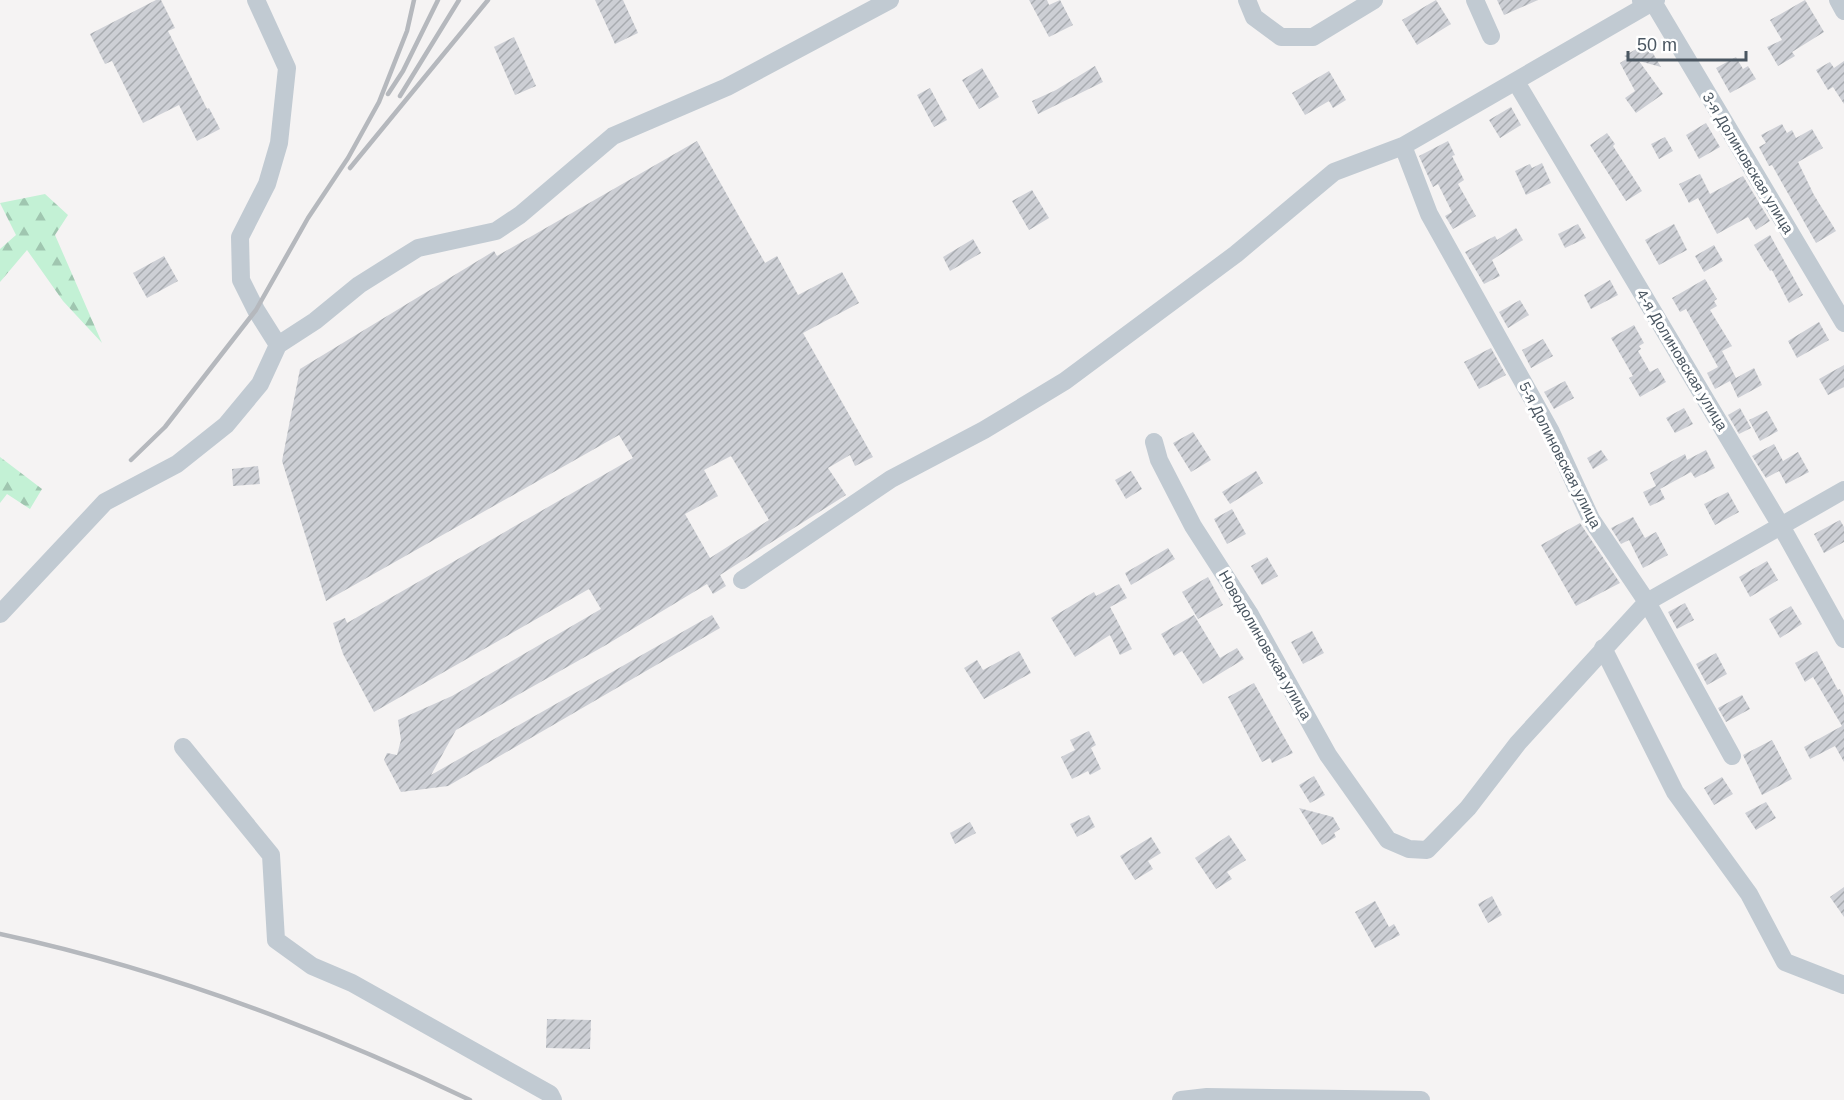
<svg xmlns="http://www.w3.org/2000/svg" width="1844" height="1100" font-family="Helvetica,sans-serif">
<defs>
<pattern id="forest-firs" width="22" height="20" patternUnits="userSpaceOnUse" patternTransform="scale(1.5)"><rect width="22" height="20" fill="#c3f1d5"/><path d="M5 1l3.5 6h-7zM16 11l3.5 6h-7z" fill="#a0c6b0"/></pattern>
<pattern id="building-hatch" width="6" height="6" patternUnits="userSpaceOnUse" patternTransform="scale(1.5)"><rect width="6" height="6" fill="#cdcfd5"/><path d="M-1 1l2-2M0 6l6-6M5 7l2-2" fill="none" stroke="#a8abb0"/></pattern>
</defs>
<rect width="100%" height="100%" fill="#f5f3f3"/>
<path fill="url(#forest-firs)" d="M 45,194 L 68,215 L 55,235 L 102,343 L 63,301 L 27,250 L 0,282 L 0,249 L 16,235 L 0,203 Z
M 0,457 L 42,489 L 30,509 L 7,494 L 0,503 Z"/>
<path fill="url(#building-hatch)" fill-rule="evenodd" d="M 156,0 L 161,0 L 175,28 L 168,31 L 207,109 L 209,108 L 220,129 L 197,141 L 179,105 L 143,123 L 112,61 L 105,64 L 90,34 Z
M 595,0 L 623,0 L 638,33 L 615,44 Z
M 1029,0 L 1047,0 L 1049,5 L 1060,0 L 1073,25 L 1049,37 Z
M 1436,0 L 1451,24 L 1417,45 L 1402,20 Z
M 1497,0 L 1538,0 L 1504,15 Z
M 1805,0 L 1824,32 L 1792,52 L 1795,56 L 1778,66 L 1767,47 L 1782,40 L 1770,20 Z
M 514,37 L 536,86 L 515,95 L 494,47 Z
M 1647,43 L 1661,67 L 1639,61 L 1663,94 L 1636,113 L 1625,98 L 1635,91 L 1620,63 L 1628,58 L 1624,56 Z
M 1736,57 L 1743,69 L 1748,66 L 1756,79 L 1730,93 L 1716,68 Z
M 1844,61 L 1844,104 L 1833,87 L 1828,90 L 1816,70 L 1830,62 L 1834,68 Z
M 1095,66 L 1103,82 L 1038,114 L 1032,101 L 1056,90 Z
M 982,68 L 999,97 L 979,109 L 962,80 Z
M 1329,71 L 1346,100 L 1333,108 L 1329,101 L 1305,115 L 1292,93 Z
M 930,88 L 947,120 L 934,127 L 917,95 Z
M 1511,107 L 1521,125 L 1500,138 L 1489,120 Z
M 1706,123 L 1720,147 L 1699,159 L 1686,135 Z
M 1782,124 L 1787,133 L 1792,130 L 1796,138 L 1812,129 L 1823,148 L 1798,162 L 1814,195 L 1836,231 L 1816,243 L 1772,165 L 1769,166 L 1759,147 L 1766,143 L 1761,135 Z
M 1607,133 L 1615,144 L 1613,146 L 1642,191 L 1626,201 L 1590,145 Z
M 1665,137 L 1673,151 L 1659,159 L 1651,144 Z
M 697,141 L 765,263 L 777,256 L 798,295 L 842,272 L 859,303 L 803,333 L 873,457 L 855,466 L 850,455 L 828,468 L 846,495 L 720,575 L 726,586 L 713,594 L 707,584 L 606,645 L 456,730 L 431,775 L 712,615 L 720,628 L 448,786 L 401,792 L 384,760 L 387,753 L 397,755 L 401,740 L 398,720 L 452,696 L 601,609 L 589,589 L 374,712 L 343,654 L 333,623 L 345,618 L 347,623 L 633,458 L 619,435 L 326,601 L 282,461 L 300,369 L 494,251 L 497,256 ZM 731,456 L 769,520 L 710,558 L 685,514 L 718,496 L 704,470 Z
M 1448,141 L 1455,155 L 1452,156 L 1464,180 L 1458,184 L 1476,216 L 1453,229 L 1445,216 L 1452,212 L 1438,184 L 1433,187 L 1419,156 Z
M 1542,163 L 1551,183 L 1526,195 L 1515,171 L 1530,164 L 1532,168 Z
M 1700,174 L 1710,194 L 1743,176 L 1770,221 L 1756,230 L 1748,217 L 1717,234 L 1698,198 L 1689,203 L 1679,184 Z
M 1032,190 L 1049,218 L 1029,230 L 1012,201 Z
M 1578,224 L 1586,238 L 1565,248 L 1558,234 Z
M 1674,224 L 1687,250 L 1659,265 L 1645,240 Z
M 1516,228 L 1523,240 L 1492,260 L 1500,276 L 1484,284 L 1465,252 L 1495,236 L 1497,240 Z
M 1770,235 L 1803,295 L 1789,303 L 1772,270 L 1770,271 L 1754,245 Z
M 973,239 L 981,253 L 950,271 L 943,257 Z
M 1714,245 L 1723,261 L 1704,272 L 1695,256 Z
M 164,256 L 178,281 L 147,298 L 133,273 Z
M 1705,279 L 1717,299 L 1714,301 L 1717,306 L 1710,310 L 1732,346 L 1722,351 L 1736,378 L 1754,368 L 1762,385 L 1738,398 L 1730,381 L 1715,389 L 1707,373 L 1718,367 L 1686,309 L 1680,312 L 1672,298 Z
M 1610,280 L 1618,295 L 1591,309 L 1584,295 Z
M 1520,300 L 1529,315 L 1508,328 L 1499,312 Z
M 1819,322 L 1829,340 L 1797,358 L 1788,341 Z
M 1634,325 L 1644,343 L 1639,346 L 1641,349 L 1638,351 L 1650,372 L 1658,368 L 1666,382 L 1640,397 L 1629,378 L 1633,376 L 1611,338 Z
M 1543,339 L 1553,356 L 1531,368 L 1522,350 Z
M 1491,348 L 1506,375 L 1479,389 L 1464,362 Z
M 1844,365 L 1844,387 L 1828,395 L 1819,379 Z
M 1565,381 L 1574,398 L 1554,409 L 1544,392 Z
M 1684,408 L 1693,424 L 1675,433 L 1666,418 Z
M 1740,408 L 1751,428 L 1739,434 L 1728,415 Z
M 1767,411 L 1778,431 L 1760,441 L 1749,420 Z
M 1193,432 L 1211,460 L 1191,472 L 1173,443 Z
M 1774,444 L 1783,461 L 1798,452 L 1809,472 L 1786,484 L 1779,471 L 1766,478 L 1752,456 Z
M 1601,450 L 1608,460 L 1593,469 L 1587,458 Z
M 1706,450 L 1715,468 L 1695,478 L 1691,472 L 1660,489 L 1665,499 L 1650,506 L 1643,492 L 1656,486 L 1650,473 L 1685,454 L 1687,460 Z
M 258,466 L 260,484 L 233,486 L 232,469 Z
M 1131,471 L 1142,489 L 1126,499 L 1115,480 Z
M 1256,471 L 1263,483 L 1230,504 L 1222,492 Z
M 1728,492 L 1739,512 L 1715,525 L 1704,504 Z
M 1232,509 L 1246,534 L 1227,544 L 1214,519 Z
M 1633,517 L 1645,538 L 1656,532 L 1668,555 L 1643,568 L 1629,540 L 1621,544 L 1611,528 Z
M 1840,520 L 1844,527 L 1844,542 L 1824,553 L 1814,534 Z
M 1580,523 L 1620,583 L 1576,606 L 1541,545 Z
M 1168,548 L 1175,559 L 1131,585 L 1125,573 Z
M 1267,557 L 1278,576 L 1262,585 L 1251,566 Z
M 1767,561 L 1778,580 L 1750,597 L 1739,577 Z
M 1208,577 L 1223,605 L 1198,619 L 1182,592 Z
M 1119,584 L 1127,598 L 1110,607 L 1132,649 L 1120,655 L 1110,635 L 1075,657 L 1051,618 L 1094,592 L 1096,596 Z
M 1685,603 L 1694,620 L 1677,629 L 1668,612 Z
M 1791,606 L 1802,624 L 1780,638 L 1769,619 Z
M 1194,615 L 1220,658 L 1237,648 L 1244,659 L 1203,684 L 1182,651 L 1174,656 L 1161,634 Z
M 1312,631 L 1324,653 L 1303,664 L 1291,642 Z
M 1019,651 L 1031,673 L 984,699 L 964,668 L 977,660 L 983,670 Z
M 1817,651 L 1838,690 L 1840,689 L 1844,697 L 1844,762 L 1835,746 L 1810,759 L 1804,747 L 1842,726 L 1813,677 L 1805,682 L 1795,663 Z
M 1716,653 L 1727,674 L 1707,685 L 1696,664 Z
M 1254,683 L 1293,753 L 1272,763 L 1270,758 L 1262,762 L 1228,697 Z
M 1742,695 L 1750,709 L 1726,722 L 1718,708 Z
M 1089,731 L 1096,745 L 1091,748 L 1101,769 L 1090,775 L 1088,771 L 1072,779 L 1061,757 L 1075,750 L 1070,740 Z
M 1772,740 L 1792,779 L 1762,795 L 1743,755 Z
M 1314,776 L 1325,795 L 1310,803 L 1299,785 Z
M 1722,777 L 1733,794 L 1714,805 L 1704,788 Z
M 1766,802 L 1776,818 L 1756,830 L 1745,813 Z
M 1299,808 L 1333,817 L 1340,829 L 1334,833 L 1336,837 L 1322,845 Z
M 1089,815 L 1095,827 L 1077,837 L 1070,824 Z
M 970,822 L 976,833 L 955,844 L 950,833 Z
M 1229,835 L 1246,860 L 1227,872 L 1232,879 L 1216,889 L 1195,858 Z
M 1151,837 L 1161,853 L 1148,861 L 1153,869 L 1135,880 L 1120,856 Z
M 1844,887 L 1844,917 L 1830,897 Z
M 1492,896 L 1502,915 L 1488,923 L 1478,904 Z
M 1375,901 L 1389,927 L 1394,924 L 1400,935 L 1375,948 L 1355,912 Z
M 547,1019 L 591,1020 L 590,1049 L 546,1048 Z"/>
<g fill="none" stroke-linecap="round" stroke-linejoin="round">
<path stroke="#c1cad2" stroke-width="18" d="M 256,0 L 287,68 L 279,143 L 267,184 L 240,237 L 241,280 L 256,310 L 278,345
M 1247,0 L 1254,17 L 1281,37 L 1313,37 L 1374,0
M 1475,0 L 1491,36
M 1838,0 L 1844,11
M 1641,1 L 1653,2 L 1844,323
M 1516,82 L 1781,526 L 1844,639
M 1403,146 L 1429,214 L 1551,432 L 1591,519 L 1647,602 L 1732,756
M 1154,442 L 1159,460 L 1193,526 L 1249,613 L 1328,755 L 1388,840 L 1409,849 L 1427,850 L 1468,808 L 1518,743 L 1647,602 L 1844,490
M 742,580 L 891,479 L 984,430 L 1065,381 L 1236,254 L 1334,172 L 1403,146 L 1656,0
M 0,614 L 105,502 L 177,464 L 226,425 L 260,384 L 278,345 L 315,321 L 359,285 L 418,248 L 496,231 L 520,215 L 613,136 L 727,87 L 890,0
M 1603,648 L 1675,792 L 1749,894 L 1785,962 L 1844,985
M 183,747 L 271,855 L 276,940 L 312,966 L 352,983 L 550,1094 L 553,1100
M 1181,1100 L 1207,1097 L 1421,1100"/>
<path stroke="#b5b8bd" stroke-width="4.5" d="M 388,94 L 403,71 L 438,0
M 400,96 L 459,0
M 350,168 L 488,0
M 131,460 L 165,427 L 256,310 L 308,218 L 348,158 L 379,102 L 407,31 L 414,0
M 0,934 C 162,969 320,1028 470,1100"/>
</g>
<g text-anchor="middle" stroke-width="6" stroke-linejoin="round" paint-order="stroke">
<g font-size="15" fill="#4a5661" stroke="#fff">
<text transform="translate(1748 163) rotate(59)" y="5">3-я Долиновская улица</text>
<text transform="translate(1682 360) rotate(59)" y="5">4-я Долиновская улица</text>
<text transform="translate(1560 455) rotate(63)" y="5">5-я Долиновская улица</text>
<text transform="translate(1265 645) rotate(60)" y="5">Новодолиновская улица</text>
</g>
</g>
<path d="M1628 51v9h118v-9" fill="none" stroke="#4a5661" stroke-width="3"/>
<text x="1637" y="51" font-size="18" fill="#4a5661" stroke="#ffffff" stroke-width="4.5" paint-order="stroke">50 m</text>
</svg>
